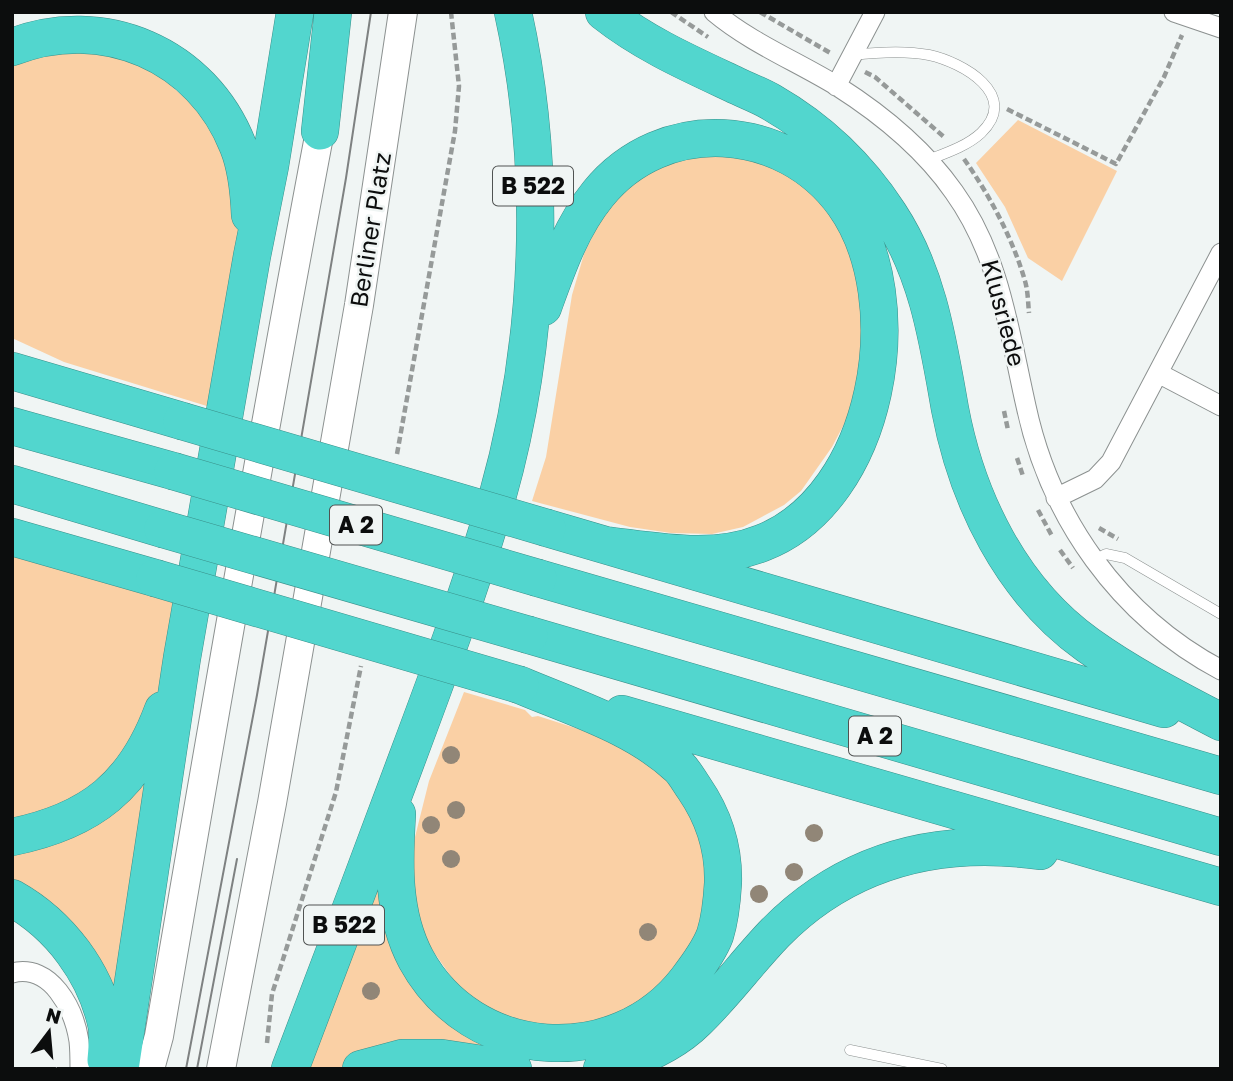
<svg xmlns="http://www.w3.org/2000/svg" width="1233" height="1081" font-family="'Golos Text',sans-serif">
<rect width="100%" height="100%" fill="#f0f5f4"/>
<path fill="#fad0a5" d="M 35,51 L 134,54 L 220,128 L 240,222 L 210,407 L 64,362 L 12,338 L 12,60 Z
M 1018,120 L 1117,171 L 1062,281 L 1028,258 L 1005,207 L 976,163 Z
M 726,152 L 783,170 L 833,211 L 861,272 L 862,390 L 832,447 L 801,491 L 784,505 L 743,527 L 712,534 L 671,533 L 630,527 L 532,501 L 546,457 L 572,295 L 584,254 L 597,227 L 612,202 L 641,177 L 683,157 Z
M 12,553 L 180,600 L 162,691 L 108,783 L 12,826 Z
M 464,692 L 525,710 L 532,717 L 538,716 L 591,733 L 620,745 L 663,776 L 700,826 L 710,897 L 685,965 L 623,1015 L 558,1030 L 489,1011 L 457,985 L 426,941 L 411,884 L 414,841 L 429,781 Z
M 146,775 L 118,1011 L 12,884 L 12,847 Z
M 384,868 L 392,926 L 509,1049 L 353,1060 L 338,1069 L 308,1069 Z"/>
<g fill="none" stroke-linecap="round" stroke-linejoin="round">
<defs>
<path id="lane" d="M 853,55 C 878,52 904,50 929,55 C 962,62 1021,95 981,133 C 967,146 946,153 928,160
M 1094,560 L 1106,554 L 1125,558 L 1221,614
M 850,1050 L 942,1069"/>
<path id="street" d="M 714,12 C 751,43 796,61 837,86 C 881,114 924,149 954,192 C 1000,256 1009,331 1026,406 C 1050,518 1119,616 1221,670
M 1174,12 L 1221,28
M 836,86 L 875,12
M 1158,373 L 1221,406
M 1056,498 L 1095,479 L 1111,462 L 1221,253
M 12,973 C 51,963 74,1009 79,1041 C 80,1050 80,1060 80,1069"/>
<path id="secondary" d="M 150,1069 L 159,1036 C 211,734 263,432 320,131 L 326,111
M 221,1069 L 272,803 L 359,305 L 403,12"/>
<path id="highway" d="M 604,12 C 643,43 688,63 733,84 C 745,90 759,95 771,102 C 818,129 859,168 889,214 C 928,273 938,341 950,409 C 967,499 1011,590 1088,645 C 1130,675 1175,698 1221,722
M 12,47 C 103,12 202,54 238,146 C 247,168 249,192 250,215
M 320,131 L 333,12
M 543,307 C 557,268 571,227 598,194 C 663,114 785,122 844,204 C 913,300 879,498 762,543 C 713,563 656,551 605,545
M 12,371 L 182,421
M 12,426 L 173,471
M 12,484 L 163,529
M 547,528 L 1164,709
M 12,537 L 155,578
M 538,578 L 1221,776
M 529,635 L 1221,837
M 622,714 L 1221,887
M 397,814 C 394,863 392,914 416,959 C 472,1062 616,1072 687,980 C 697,967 709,951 715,935 C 720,919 722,900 723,883 C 724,848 714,817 694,788 C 689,781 685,773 679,767 C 635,726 574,708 520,685
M 12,837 C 91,821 135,786 163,710
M 12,898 C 60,925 96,973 107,1027 C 108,1038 107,1050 106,1060
M 120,1069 L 182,658 L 252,256 L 270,166 L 295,12
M 290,1069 C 329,967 367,866 405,764 C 438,676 471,588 497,498 C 541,343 548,170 513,12
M 361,1069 L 402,1058 L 441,1058 L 513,1069
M 602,1069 C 635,1060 672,1045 697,1020 C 725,993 748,961 775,933 C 848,859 939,837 1040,851"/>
</defs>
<use href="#lane" stroke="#8c9190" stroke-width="11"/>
<use href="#street" stroke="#8c9190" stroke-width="21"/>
<use href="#secondary" stroke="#8c9190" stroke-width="30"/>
<use href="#highway" stroke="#3a908a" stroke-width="38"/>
<path stroke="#969a99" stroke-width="4.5" stroke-dasharray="7 3.5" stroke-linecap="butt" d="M 671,12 L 708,37
M 760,12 L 832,54
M 865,72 L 875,77 L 944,137
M 1007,109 L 1116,164 L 1164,77 L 1182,35
M 964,159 C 989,194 1013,239 1025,281 C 1028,291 1028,303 1029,313
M 1004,411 L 1008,430
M 397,454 L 455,131 L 459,86 L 451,12
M 1017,458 L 1023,476
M 1038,510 L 1052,536
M 1099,528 L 1118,539
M 1060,550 L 1073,568
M 267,1043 L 272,994 L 336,792 L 361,666"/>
<use href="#lane" stroke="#fff" stroke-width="10"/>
<use href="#street" stroke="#fff" stroke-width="19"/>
<use href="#secondary" stroke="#fff" stroke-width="28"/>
<use href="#highway" stroke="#52d6ce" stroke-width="37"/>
<path stroke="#7e8181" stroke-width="2" d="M 186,1069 L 257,695 L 346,178 L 371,12
M 197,1069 L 237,859"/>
<defs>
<path id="highway-bridge" d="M 182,421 L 547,528
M 173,471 L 538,578
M 163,529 L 529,635
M 155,578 L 520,685"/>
</defs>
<use href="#highway-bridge" stroke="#3a908a" stroke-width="38" stroke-linecap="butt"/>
<use href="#highway-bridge" stroke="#52d6ce" stroke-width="37"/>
</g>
<g fill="#918677">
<circle cx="451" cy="755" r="9"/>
<circle cx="456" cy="810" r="9"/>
<circle cx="431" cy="825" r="9"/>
<circle cx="814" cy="833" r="9"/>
<circle cx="451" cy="859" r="9"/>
<circle cx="794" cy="872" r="9"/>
<circle cx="759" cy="894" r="9"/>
<circle cx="648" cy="932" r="9"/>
<circle cx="371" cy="991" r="9"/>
</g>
<g text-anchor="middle" stroke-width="5" stroke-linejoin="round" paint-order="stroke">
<g fill="#f0f5f4" stroke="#505352" stroke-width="2">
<rect x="493" y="166.5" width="80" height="39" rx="5"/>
<rect x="330" y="505.5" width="52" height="39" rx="5"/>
<rect x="849" y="716.5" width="52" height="39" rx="5"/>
<rect x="304" y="905.5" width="80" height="39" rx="5"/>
</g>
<g font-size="23" font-weight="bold" fill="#0c0d0d">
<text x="533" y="194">B 522</text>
<text x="356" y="533">A 2</text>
<text x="875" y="744">A 2</text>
<text x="344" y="933">B 522</text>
</g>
<g font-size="24" fill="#0c0d0d" stroke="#f0f5f4">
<text transform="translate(371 230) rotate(-81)" y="8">Berliner Platz</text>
<text transform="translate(1003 313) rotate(75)" y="8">Klusriede</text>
</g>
</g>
<rect width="1233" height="1081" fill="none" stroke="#0c0d0d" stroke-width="28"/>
<g transform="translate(49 1032) rotate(16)" stroke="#f0f5f4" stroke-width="5" paint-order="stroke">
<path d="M0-5L12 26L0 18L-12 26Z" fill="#0c0d0d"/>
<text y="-10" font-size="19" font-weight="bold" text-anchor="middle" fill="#0c0d0d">N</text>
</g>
</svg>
